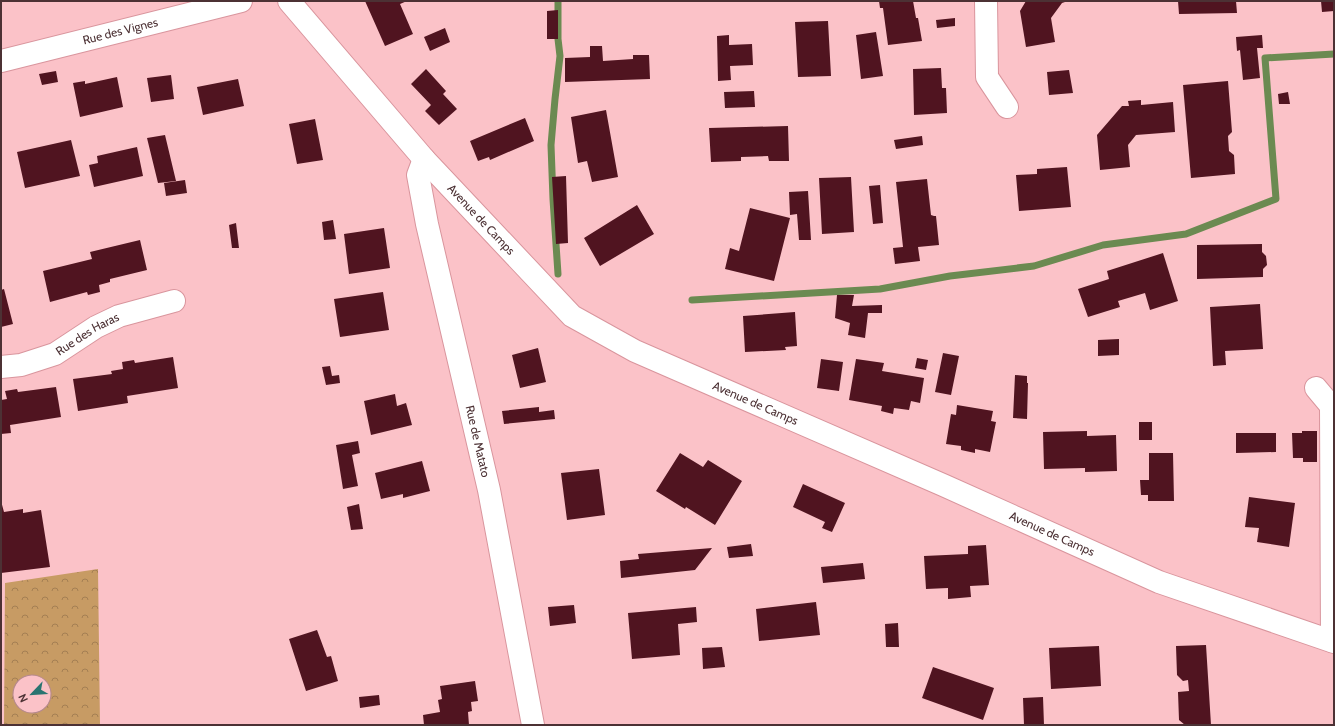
<svg xmlns="http://www.w3.org/2000/svg" width="1335" height="726" font-family="Cabin,sans-serif">
<defs>
<pattern id="forest-crowns" width="20" height="18" patternUnits="userSpaceOnUse"><rect width="20" height="18" fill="#c79b64"/><path d="M2 6a3 3 0 1 1 6 0M12 15a3 3 0 1 1 6 0" fill="none" stroke="#a47f53"/></pattern>
</defs>
<rect width="100%" height="100%" fill="#fbc2c8"/>
<path fill="url(#forest-crowns)" fill-rule="evenodd" d="M 98,569 L 100,725 L 4,725 L 5,583 ZM 20,682 L 44,682 L 44,706 L 20,706 Z"/>
<g fill="none" stroke-linecap="round" stroke-linejoin="round">
<path stroke="#6b8a51" stroke-width="7" d="M 558,274 L 553,199 L 551,145 L 555,99 L 560,56 L 558,39 L 558,1
M 692,300 L 880,289 L 950,276 L 1034,266 L 1103,245 L 1186,234 L 1276,199 L 1265,58 L 1334,54"/>
</g>
<path fill="#501420" d="M 365,1 L 407,1 L 400,4 L 413,34 L 385,46 Z
M 879,1 L 913,1 L 916,18 L 918,18 L 922,41 L 888,45 L 883,8 L 880,8 Z
M 1026,1 L 1068,1 L 1062,3 L 1051,18 L 1055,42 L 1026,47 L 1020,11 Z
M 1178,1 L 1236,1 L 1237,13 L 1179,14 Z
M 1321,1 L 1334,1 L 1334,11 L 1322,12 Z
M 558,10 L 558,39 L 547,39 L 547,11 Z
M 955,18 L 955,26 L 937,28 L 936,20 Z
M 828,21 L 831,76 L 798,77 L 795,22 Z
M 445,28 L 450,42 L 430,51 L 424,37 Z
M 876,32 L 883,76 L 861,79 L 856,35 Z
M 729,35 L 729,45 L 752,44 L 753,65 L 730,66 L 731,80 L 718,81 L 717,36 Z
M 1262,35 L 1263,48 L 1257,48 L 1260,78 L 1243,80 L 1240,50 L 1237,51 L 1236,37 Z
M 590,46 L 602,46 L 603,61 L 633,59 L 633,55 L 649,55 L 650,79 L 565,82 L 565,58 L 590,57 Z
M 941,68 L 942,88 L 946,88 L 947,113 L 914,115 L 913,69 Z
M 426,69 L 446,91 L 443,94 L 457,109 L 439,125 L 425,111 L 431,105 L 411,84 Z
M 1069,70 L 1073,93 L 1049,95 L 1047,72 Z
M 56,71 L 58,82 L 42,85 L 39,74 Z
M 171,75 L 174,99 L 151,102 L 147,78 Z
M 117,77 L 123,107 L 80,117 L 73,83 L 85,81 L 85,84 Z
M 238,79 L 244,106 L 203,115 L 197,87 Z
M 1228,81 L 1232,132 L 1228,136 L 1229,151 L 1234,155 L 1235,174 L 1191,178 L 1183,85 Z
M 754,91 L 755,107 L 725,108 L 724,92 Z
M 1288,92 L 1290,104 L 1279,104 L 1278,94 Z
M 1141,100 L 1141,105 L 1173,102 L 1175,132 L 1136,135 L 1128,145 L 1130,167 L 1100,170 L 1097,135 L 1122,106 L 1129,106 L 1128,101 Z
M 606,110 L 618,177 L 592,182 L 587,161 L 578,163 L 571,117 Z
M 525,118 L 534,141 L 490,160 L 489,157 L 478,161 L 470,141 Z
M 315,119 L 323,160 L 297,164 L 289,124 Z
M 788,126 L 789,161 L 769,161 L 768,156 L 741,157 L 741,161 L 711,162 L 709,128 Z
M 165,135 L 176,181 L 158,183 L 147,138 Z
M 922,136 L 923,145 L 896,149 L 894,140 Z
M 71,140 L 80,176 L 25,188 L 17,152 Z
M 137,147 L 143,176 L 94,187 L 89,165 L 98,163 L 97,156 Z
M 1067,167 L 1071,207 L 1019,211 L 1016,175 L 1037,174 L 1037,169 Z
M 566,176 L 568,243 L 556,244 L 552,177 Z
M 851,177 L 854,232 L 822,234 L 819,178 Z
M 927,179 L 931,215 L 934,216 L 936,216 L 939,245 L 918,247 L 920,261 L 895,264 L 893,248 L 903,247 L 896,182 Z
M 185,180 L 187,193 L 166,196 L 164,183 Z
M 880,185 L 883,223 L 873,224 L 869,186 Z
M 808,191 L 811,240 L 799,240 L 797,214 L 790,215 L 789,192 Z
M 637,205 L 654,234 L 600,266 L 584,238 Z
M 750,208 L 790,218 L 774,281 L 725,269 L 730,248 L 739,251 Z
M 333,220 L 336,239 L 324,240 L 322,222 Z
M 236,223 L 239,248 L 232,248 L 229,225 Z
M 384,228 L 390,268 L 349,274 L 344,234 Z
M 140,240 L 147,270 L 110,279 L 110,282 L 99,285 L 100,292 L 88,295 L 87,292 L 50,302 L 43,271 L 92,259 L 90,252 Z
M 1262,244 L 1262,252 L 1266,256 L 1267,265 L 1263,269 L 1263,277 L 1197,279 L 1197,245 Z
M 1163,253 L 1178,301 L 1150,310 L 1145,293 L 1118,301 L 1120,307 L 1088,317 L 1078,289 L 1109,279 L 1107,271 Z
M 4,289 L 13,324 L 1,327 L 1,290 Z
M 383,292 L 389,330 L 340,337 L 334,299 Z
M 837,295 L 854,295 L 852,306 L 882,305 L 882,313 L 868,313 L 865,338 L 848,335 L 850,323 L 835,318 Z
M 1260,304 L 1263,349 L 1225,351 L 1226,365 L 1213,366 L 1210,307 Z
M 795,312 L 797,346 L 785,347 L 786,350 L 745,352 L 743,316 Z
M 1119,339 L 1119,355 L 1098,356 L 1098,340 Z
M 538,348 L 546,382 L 520,388 L 512,355 Z
M 943,353 L 959,356 L 951,395 L 935,392 Z
M 173,357 L 178,388 L 127,396 L 128,403 L 78,411 L 73,379 L 112,374 L 111,371 L 123,369 L 122,362 L 134,360 L 135,363 Z
M 917,358 L 928,360 L 926,370 L 915,368 Z
M 821,359 L 843,362 L 839,391 L 817,388 Z
M 856,359 L 884,363 L 882,371 L 924,378 L 920,403 L 911,401 L 909,410 L 894,408 L 893,414 L 881,411 L 882,406 L 849,400 Z
M 330,366 L 332,376 L 339,375 L 340,383 L 326,385 L 322,367 Z
M 1015,375 L 1027,376 L 1027,383 L 1028,383 L 1027,419 L 1013,418 Z
M 56,387 L 61,417 L 10,425 L 11,433 L 1,434 L 1,400 L 7,399 L 5,391 L 17,389 L 18,392 Z
M 395,394 L 397,406 L 406,403 L 412,425 L 371,435 L 364,401 Z
M 957,405 L 993,411 L 991,421 L 996,422 L 990,452 L 975,449 L 975,453 L 961,450 L 961,446 L 946,444 L 951,414 L 956,415 Z
M 539,407 L 539,412 L 554,410 L 555,419 L 504,424 L 502,411 Z
M 1139,422 L 1152,422 L 1152,440 L 1139,440 Z
M 1087,431 L 1087,436 L 1116,435 L 1117,471 L 1085,472 L 1085,468 L 1044,469 L 1043,432 Z
M 1302,431 L 1317,431 L 1317,462 L 1303,462 L 1303,458 L 1293,458 L 1292,433 L 1302,433 Z
M 1236,433 L 1276,433 L 1276,452 L 1236,453 Z
M 358,441 L 360,453 L 352,455 L 358,486 L 343,489 L 336,445 Z
M 680,453 L 703,467 L 708,460 L 742,481 L 715,525 L 686,507 L 685,509 L 656,491 Z
M 1149,453 L 1173,453 L 1174,501 L 1148,501 L 1148,495 L 1141,495 L 1140,480 L 1149,480 Z
M 422,461 L 430,491 L 403,498 L 403,494 L 381,499 L 375,473 Z
M 599,469 L 605,515 L 567,520 L 561,473 Z
M 803,484 L 845,503 L 832,532 L 822,528 L 825,522 L 793,507 Z
M 1249,497 L 1295,503 L 1289,547 L 1257,542 L 1259,528 L 1245,527 Z
M 1,501 L 4,512 L 23,509 L 23,513 L 41,510 L 50,567 L 1,573 Z
M 359,504 L 363,529 L 351,530 L 347,507 Z
M 751,544 L 753,556 L 729,558 L 727,547 Z
M 986,545 L 989,585 L 970,586 L 971,597 L 948,599 L 948,588 L 926,589 L 924,556 L 968,554 L 968,546 Z
M 712,548 L 695,570 L 621,578 L 620,561 L 639,559 L 638,554 Z
M 863,563 L 865,579 L 823,583 L 821,567 Z
M 816,602 L 820,635 L 759,641 L 756,609 Z
M 574,605 L 576,623 L 550,626 L 548,607 Z
M 696,607 L 697,622 L 678,624 L 680,655 L 632,659 L 628,613 Z
M 898,623 L 899,647 L 886,647 L 885,624 Z
M 317,630 L 327,657 L 331,656 L 338,681 L 306,691 L 289,639 Z
M 1206,645 L 1211,725 L 1185,725 L 1179,720 L 1178,692 L 1189,691 L 1188,680 L 1183,681 L 1177,675 L 1176,646 Z
M 1099,646 L 1101,686 L 1051,689 L 1049,648 Z
M 722,647 L 725,667 L 703,669 L 702,648 Z
M 933,667 L 994,688 L 983,720 L 922,698 Z
M 475,681 L 478,701 L 471,702 L 472,711 L 468,712 L 469,725 L 424,725 L 423,715 L 440,712 L 438,700 L 442,699 L 440,686 Z
M 379,695 L 380,705 L 360,708 L 359,697 Z
M 1043,697 L 1044,725 L 1024,725 L 1023,698 Z"/>
<g fill="none" stroke-linecap="round" stroke-linejoin="round">
<defs>
<g id="minor">
<path id="s1" d="M 289,1 L 424,159 L 572,316 L 635,351 L 943,485 L 1159,582 L 1334,642"/>
<path d="M 986,1 L 987,77 L 1007,107"/>
<path id="s2" d="M 1,61 L 241,1"/>
<path id="s3" d="M 424,159 L 418,175 L 427,224 L 489,490 L 533,725"/>
<path id="s4" d="M 1,367 L 21,365 L 55,354 L 96,327 L 119,316 L 174,301"/>
<path d="M 1316,388 L 1331,406 L 1332,641"/>
</g>
</defs>
<use href="#minor" stroke="#d9959d" stroke-width="24"/>
<use href="#minor" stroke="#fff" stroke-width="22"/>
</g>
<g text-anchor="middle" stroke-width="4" stroke-linejoin="round" paint-order="stroke">
<g font-size="12" fill="#4c3134" stroke="#fbc2c8">
<text dy="4" stroke="none"><textPath href="#s2" startOffset="123">Rue des Vignes</textPath></text>
<text dy="4" stroke="none"><textPath href="#s1" startOffset="291">Avenue de Camps</textPath></text>
<text dy="4" stroke="none"><textPath href="#s4" startOffset="94">Rue des Haras</textPath></text>
<text dy="4" stroke="none"><textPath href="#s1" startOffset="627">Avenue de Camps</textPath></text>
<text dy="4" stroke="none"><textPath href="#s3" startOffset="290">Rue de Matato</textPath></text>
<text dy="4" stroke="none"><textPath href="#s1" startOffset="951">Avenue de Camps</textPath></text>
</g>
</g>
<rect width="1335" height="726" fill="none" stroke="#4c3134" stroke-width="4"/>
<g transform="translate(32 694) rotate(245)"><circle r="19" fill="#fbc2c8" stroke="#b5888d"/>
<path d="M0-3L7 15L0 10L-7 15Z" fill="#2a7471"/>
<text y="-6" font-size="11" font-weight="bold" text-anchor="middle" fill="#4c3134">N</text>
</g>
</svg>
